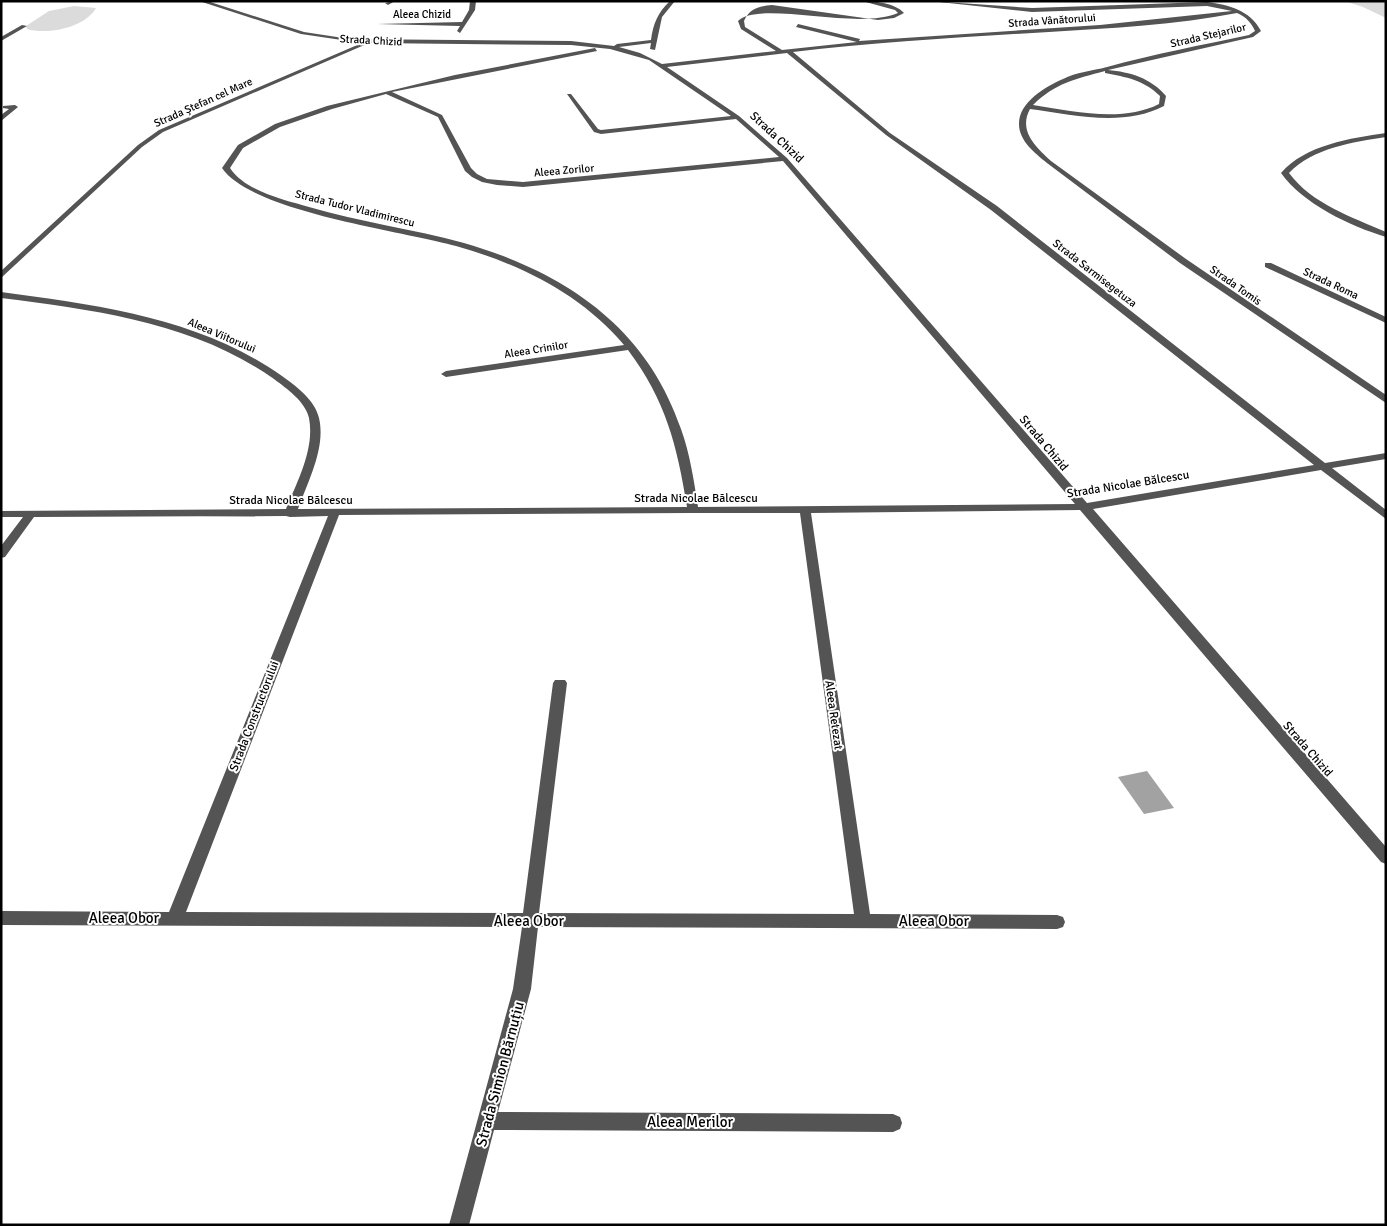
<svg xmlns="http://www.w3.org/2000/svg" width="1387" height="1226" font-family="Signika,sans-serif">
<rect width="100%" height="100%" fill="#fff"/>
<path fill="#dbdbdb" d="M 1344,1 L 1386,1 L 1386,18 L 1363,7 Z
M 74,6 L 96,8 C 85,28 47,35 27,29 L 26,26 L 49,11 Z"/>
<path fill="#a2a2a2" d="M 1147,771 L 1174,808 L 1144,814 L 1118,777 Z"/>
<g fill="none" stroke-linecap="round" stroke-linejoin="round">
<path fill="#545454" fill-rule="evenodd" d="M 199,1 L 207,1 L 304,32 L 350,39 L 571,41 L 614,46 L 617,44 L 651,40 C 653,24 658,12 670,1 L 675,1 L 662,17 L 655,50 L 650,49 L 651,43 L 619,47 L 640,53 L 662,64 L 776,51 L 741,29 L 738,21 C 760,0 857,31 898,13 L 895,10 L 862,1 C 875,1 895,3 904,13 L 894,18 L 878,20 L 772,5 C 759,6 749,9 744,21 L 745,27 L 782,50 L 857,42 L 796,27 L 798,24 L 860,39 L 859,41 L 1100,25 L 1232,11 L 1207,6 L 1032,12 L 930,1 L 1032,8 L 1207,2 C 1229,5 1250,10 1261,31 L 1253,37 L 1108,70 C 1130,72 1151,78 1166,96 L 1164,106 C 1124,127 1073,115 1030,109 C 1018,131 1036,147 1051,161 L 1186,259 L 1386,395 L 1386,403 L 1180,263 L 1047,163 C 1035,153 1019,141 1019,124 C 1019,102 1045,87 1063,79 C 1076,72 1092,71 1107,67 C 1154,54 1202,45 1249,35 L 1255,31 C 1251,22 1246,17 1237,13 C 1176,25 1112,28 1049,32 C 964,37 878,42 793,52 L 890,133 L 997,206 L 1325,463 L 1386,453 L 1386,459 L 1332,468 L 1386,510 L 1386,519 L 1321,470 L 1093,509 L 1386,847 L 1386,864 L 1381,862 L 1080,510 L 811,513 L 870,914 L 1057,915 L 1063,917 L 1065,922 L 1063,927 L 1057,929 L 538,927 L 531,989 L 498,1112 L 893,1114 L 900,1117 L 902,1123 L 900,1129 L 893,1132 L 494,1130 L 469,1225 L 449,1225 L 513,989 L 522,927 L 1,925 L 1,911 L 169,912 L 328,516 L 290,517 L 286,516 L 34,517 L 5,557 L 1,558 L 1,546 L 23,517 L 1,517 L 1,511 L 286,509 C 297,482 315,449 309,418 C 305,401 287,389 274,379 C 195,323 96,310 1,298 L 1,292 C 98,305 200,318 282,376 C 296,386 315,400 319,418 C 326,448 308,481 298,509 L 687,507 C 677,445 666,401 628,350 L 446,377 L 441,374 L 446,371 L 624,345 C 581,294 520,264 456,246 C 403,231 252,212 222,168 L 238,145 L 275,124 L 327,106 L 455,75 L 595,48 L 597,51 L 392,92 L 442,115 L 471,168 L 477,174 L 487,179 L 523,182 L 779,157 L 736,119 L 601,134 L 594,132 L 567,94 L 571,94 L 598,129 L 601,130 L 731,116 L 649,60 L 610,49 L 571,45 L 369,43 L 163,132 L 142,147 L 1,278 L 1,271 L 138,145 L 159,130 L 362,43 L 301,34 ZM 787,53 L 886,135 L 991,210 L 1314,465 L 1087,503 L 787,158 L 739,116 L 667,67 ZM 1105,71 L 1105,73 C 1126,77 1144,80 1160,96 L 1159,104 C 1122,123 1072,111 1033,105 C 1055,83 1076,79 1105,71 ZM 386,94 L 438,117 L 465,171 L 472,177 L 482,182 L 497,185 L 523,187 L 783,161 L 1075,504 L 698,507 C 694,481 690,454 681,429 C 646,326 564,272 464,243 C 413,229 360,222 309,207 C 284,200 245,191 230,168 L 243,148 L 280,127 L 332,109 ZM 689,513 L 800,513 L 854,914 L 539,913 L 567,683 L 565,680 L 555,680 L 553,683 L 523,913 L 186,912 L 339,515 Z
M 395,1 L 388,5 L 385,3 Z
M 470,1 L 476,1 L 475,10 L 460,33 L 457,31 L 460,26 L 377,24 L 462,22 L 469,10 Z
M 22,25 L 27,26 L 1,41 L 1,37 Z
M 3,106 L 15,105 L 18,107 L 1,121 L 1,115 L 9,109 L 3,108 Z
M 1386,133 L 1386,137 C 1353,142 1313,148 1289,173 C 1312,204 1352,217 1386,232 L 1386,237 C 1350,226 1303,204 1281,173 C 1305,145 1351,138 1386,133 Z
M 1265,263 L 1271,263 L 1386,317 L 1386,323 L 1265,267 Z"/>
</g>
<g text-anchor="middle" stroke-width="4" stroke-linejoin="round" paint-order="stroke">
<g font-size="11" fill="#000" stroke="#fff">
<text x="422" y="18">Aleea Chizid</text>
<text transform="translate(1052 20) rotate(-4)" y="4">Strada Vânătorului</text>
<text transform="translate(1208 35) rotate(-13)" y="4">Strada Stejarilor</text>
<text transform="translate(371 40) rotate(3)" y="4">Strada Chizid</text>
<text transform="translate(203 102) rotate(-24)" y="4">Strada Ștefan cel Mare</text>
<text transform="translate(564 170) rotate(-5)" y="4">Aleea Zorilor</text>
<text transform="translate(355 208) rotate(14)" y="4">Strada Tudor Vladimirescu</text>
<text transform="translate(1095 273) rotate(38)" y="4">Strada Sarmisegetuza</text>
<text transform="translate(1331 283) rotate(25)" y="4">Strada Roma</text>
<text transform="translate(1236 285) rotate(35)" y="4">Strada Tomis</text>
<text transform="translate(222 335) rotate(23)" y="4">Aleea Viitorului</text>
<text transform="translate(536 349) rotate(-9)" y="4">Aleea Crinilor</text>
</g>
<g font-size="12" fill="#000" stroke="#fff">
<text transform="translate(777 137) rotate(43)" y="4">Strada Chizid</text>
<text transform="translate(1044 443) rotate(50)" y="4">Strada Chizid</text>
<text transform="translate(1128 484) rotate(-9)" y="4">Strada Nicolae Bălcescu</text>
<text x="696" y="502">Strada Nicolae Bălcescu</text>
<text x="291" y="504">Strada Nicolae Bălcescu</text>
<text transform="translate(834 715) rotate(82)" y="4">Aleea Retezat</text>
<text transform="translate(254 716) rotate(-69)" y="4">Strada Constructorului</text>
<text transform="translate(1308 749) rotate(49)" y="4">Strada Chizid</text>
</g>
<g font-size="15" fill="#000" stroke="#fff">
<text x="124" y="923">Aleea Obor</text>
<text x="529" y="926">Aleea Obor</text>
<text x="934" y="926">Aleea Obor</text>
<text transform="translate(500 1074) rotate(-75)" y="5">Strada Simion Bărnuțiu</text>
<text x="690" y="1127">Aleea Merilor</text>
</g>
</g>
<rect width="1387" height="1226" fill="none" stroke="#000000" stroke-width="5"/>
</svg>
